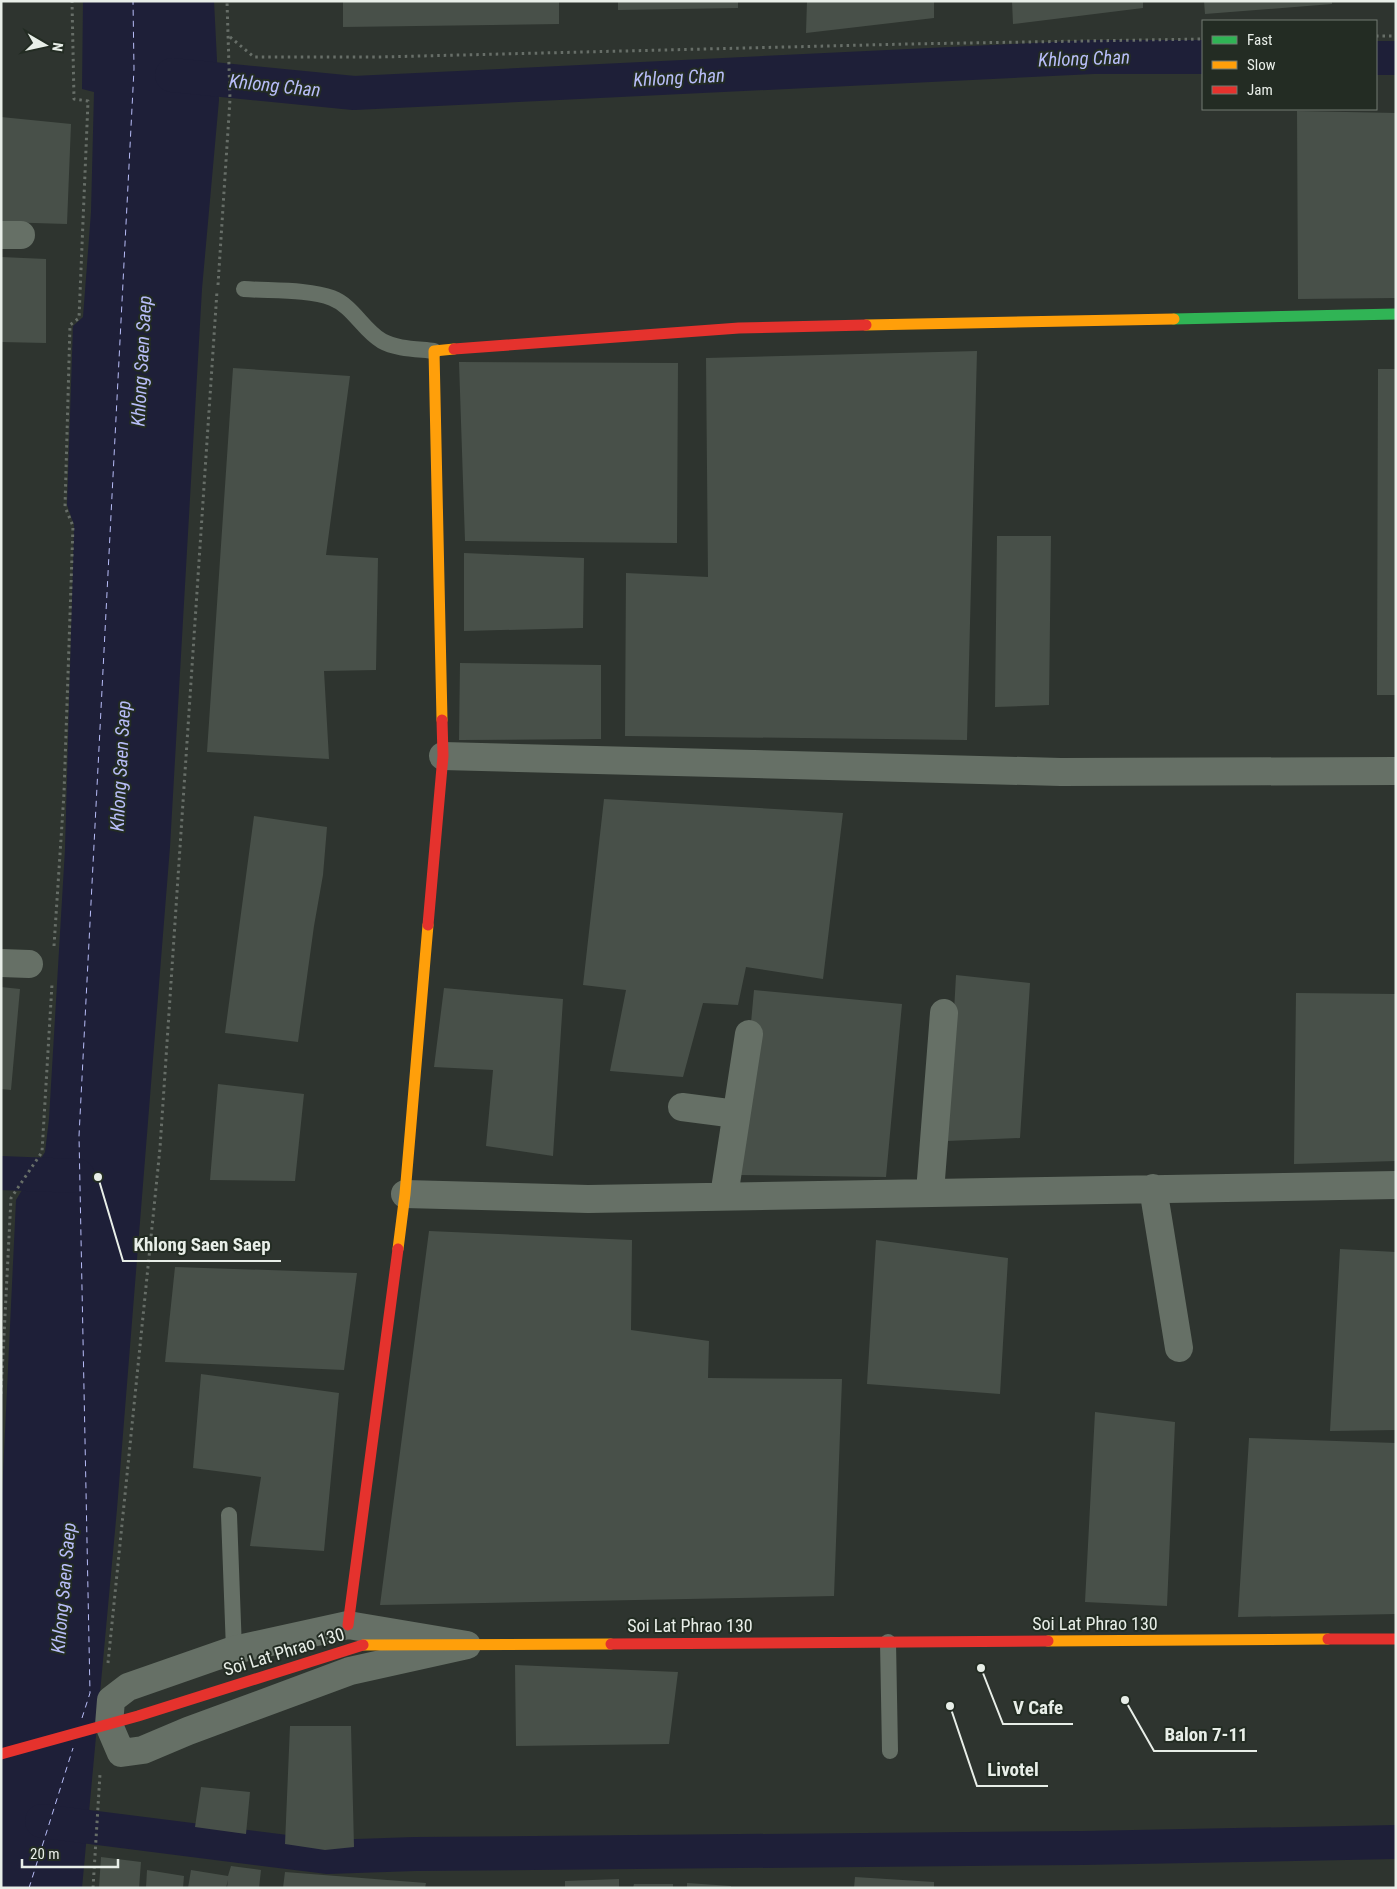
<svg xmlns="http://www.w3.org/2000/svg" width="1397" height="1889" font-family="'Roboto Condensed',sans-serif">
<rect width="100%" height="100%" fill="#2e342f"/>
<path fill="#1e1f38" d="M 83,1 L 214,1 L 219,100 L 202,289 L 170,847 L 117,1509 L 82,1888 L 1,1888 L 1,1516 L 16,1200 L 45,1152 L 49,1119 L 65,849 L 74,525 L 67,505 L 73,326 L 83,317 L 91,212 L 94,92 L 82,89 Z"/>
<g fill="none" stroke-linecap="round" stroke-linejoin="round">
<path stroke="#1e1f38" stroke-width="34" d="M 1376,58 L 1396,58
M 172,75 L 354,93 L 1093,57 L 1203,57
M 1,1173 L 78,1176
M 42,1821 L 327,1857 L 415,1854 L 1083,1848 L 1396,1842"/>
<path stroke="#b8bdf8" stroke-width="1" stroke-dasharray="6 5" stroke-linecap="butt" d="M 82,1718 L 90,1693 L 79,1136 L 134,69 L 133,1
M 29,1888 L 73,1748"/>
</g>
<path fill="#485049" d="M 343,1 L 559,1 L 559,24 L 343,27 Z
M 618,1 L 738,1 L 738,8 L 618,10 Z
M 807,1 L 934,1 L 934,18 L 806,33 Z
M 1012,1 L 1143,1 L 1143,8 L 1013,24 Z
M 1204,1 L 1332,1 L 1332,4 L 1205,14 Z
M 1297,111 L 1396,113 L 1396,298 L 1298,299 Z
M 1,117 L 71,124 L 67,224 L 1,222 Z
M 1,257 L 46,259 L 46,343 L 1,342 Z
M 977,351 L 967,740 L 625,736 L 626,573 L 708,577 L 706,358 Z
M 459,362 L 678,363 L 677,543 L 465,541 Z
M 233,368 L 350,376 L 326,555 L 378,558 L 376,670 L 324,671 L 329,759 L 207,752 Z
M 1378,369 L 1396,369 L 1396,695 L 1377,695 Z
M 997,536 L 1051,536 L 1049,705 L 995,707 Z
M 464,553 L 584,558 L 583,628 L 464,631 Z
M 460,663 L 601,665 L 601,739 L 459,740 Z
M 604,799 L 843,813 L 823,979 L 746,967 L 738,1005 L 703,1003 L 683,1077 L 610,1071 L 626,990 L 583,985 Z
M 254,816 L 327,827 L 323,875 L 314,926 L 298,1042 L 225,1033 Z
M 956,975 L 1030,983 L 1020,1138 L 947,1141 Z
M 1,987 L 20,989 L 11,1090 L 1,1089 Z
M 444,988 L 563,999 L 553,1156 L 486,1146 L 493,1070 L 434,1067 Z
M 754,990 L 902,1004 L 886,1177 L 737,1175 Z
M 1296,993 L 1396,994 L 1396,1161 L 1294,1164 Z
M 218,1084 L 304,1094 L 295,1181 L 210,1180 Z
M 429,1231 L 632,1240 L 631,1330 L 709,1341 L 708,1378 L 842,1379 L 834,1596 L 380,1605 Z
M 876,1240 L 1008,1258 L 1000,1394 L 867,1384 Z
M 1340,1249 L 1396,1252 L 1396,1430 L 1330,1431 Z
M 175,1267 L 357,1273 L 344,1370 L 165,1362 Z
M 201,1374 L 339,1393 L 324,1551 L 250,1546 L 261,1477 L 193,1468 Z
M 1095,1412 L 1175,1422 L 1167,1606 L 1085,1602 Z
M 1249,1438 L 1396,1443 L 1396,1614 L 1238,1617 Z
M 515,1665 L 678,1672 L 669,1744 L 516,1746 Z
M 290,1726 L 351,1726 L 354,1847 L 325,1850 L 285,1844 Z
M 201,1787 L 250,1792 L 246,1834 L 195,1827 Z
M 101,1857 L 141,1862 L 139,1888 L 99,1888 Z
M 231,1866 L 261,1870 L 259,1888 L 227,1888 L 228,1880 L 226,1888 L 188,1888 L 191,1870 L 228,1876 Z
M 147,1870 L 184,1876 L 183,1888 L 146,1888 Z
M 285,1872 L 426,1883 L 425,1888 L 283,1888 Z
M 855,1877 L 934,1882 L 934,1888 L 854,1888 Z
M 619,1879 L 619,1888 L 565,1888 L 565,1881 Z
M 687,1883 L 731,1886 L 731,1888 L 687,1888 Z
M 634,1884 L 673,1884 L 673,1888 L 633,1888 Z"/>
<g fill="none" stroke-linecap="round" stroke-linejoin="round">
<path stroke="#676e68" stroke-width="3" stroke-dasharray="2.5 4" stroke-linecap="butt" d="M 1376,36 L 1396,36
M 230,37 L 254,57 L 380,57 L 908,44 L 1203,39
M 218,285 L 230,99 L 227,1
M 54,946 L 64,793 L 73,526 L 65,507 L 70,325 L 79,318 L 88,101 L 74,99 L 72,1
M 1,1394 L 11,1198 L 42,1152 L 52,984
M 108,1663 L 160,1148 L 217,291
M 93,1888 L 100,1774"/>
<path stroke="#667066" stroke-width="16" d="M 244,289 C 270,291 309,289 332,298 C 353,306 363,330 382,341 C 396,349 418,349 434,351
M 229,1515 L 234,1650
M 888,1642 L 890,1751"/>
<path stroke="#667066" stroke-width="28" d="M 1,235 L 21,235
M 443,756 L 1061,772 L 1396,771
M 1,963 L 29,964
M 682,1107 L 736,1114
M 1153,1188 L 1179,1348
M 930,1192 L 944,1013
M 405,1194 L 588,1199 L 1396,1185
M 724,1196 L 749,1034
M 348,1625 L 467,1645 L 350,1671 L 188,1731 L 143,1750 L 121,1753 L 109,1725 L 111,1700 L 128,1687 L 234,1650 Z"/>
<path stroke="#30b455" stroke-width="11" d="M 1174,319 L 1396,314"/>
<path stroke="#ff9f0a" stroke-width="11" d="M 866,325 L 1174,319
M 442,720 L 434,351 L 454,349
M 398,1249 L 405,1194 L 428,925
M 1048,1641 L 1328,1639
M 363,1645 L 611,1644"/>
<path stroke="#e5322d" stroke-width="11" d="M 454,349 L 739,328 L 866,325
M 428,925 L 443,756 L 442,720
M 348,1625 L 398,1249
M 1328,1639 L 1396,1639
M 611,1644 L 1048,1641"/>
<path stroke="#e5322d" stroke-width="11" d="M 1,1754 L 138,1716 L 363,1645"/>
</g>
<g text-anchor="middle" stroke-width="4" stroke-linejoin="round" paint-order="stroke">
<g font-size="18" fill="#e8eee8" stroke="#232c23">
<text x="1095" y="1630">Soi Lat Phrao 130</text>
<text x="690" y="1632">Soi Lat Phrao 130</text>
<text transform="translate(284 1652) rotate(-17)" y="6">Soi Lat Phrao 130</text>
</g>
<g font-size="19" font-style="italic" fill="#b8bdf8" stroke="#232c23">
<text transform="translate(1084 58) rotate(-2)" y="7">Khlong Chan</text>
<text transform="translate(679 77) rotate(-3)" y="7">Khlong Chan</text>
<text transform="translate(275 85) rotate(6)" y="7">Khlong Chan</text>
<text transform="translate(141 361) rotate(-87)" y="7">Khlong Saen Saep</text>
<text transform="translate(120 766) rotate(-87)" y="7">Khlong Saen Saep</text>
<text transform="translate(63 1588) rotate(-85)" y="7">Khlong Saen Saep</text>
</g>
</g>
<path fill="none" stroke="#e8eee8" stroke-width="2" d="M98 1177L123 1261H281M981 1668L1003 1724H1073M1125 1700L1154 1751H1257M950 1706L977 1786H1048"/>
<g fill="#e8eee8" stroke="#232c23" stroke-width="2">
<circle cx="98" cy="1177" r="5"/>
<circle cx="981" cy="1668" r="5"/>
<circle cx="1125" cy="1700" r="5"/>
<circle cx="950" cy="1706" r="5"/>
</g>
<g font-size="19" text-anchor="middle" font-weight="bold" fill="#e8eee8" stroke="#232c23" stroke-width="4" stroke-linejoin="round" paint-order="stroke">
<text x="202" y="1251">Khlong Saen Saep</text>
<text x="1038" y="1714">V Cafe</text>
<text x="1206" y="1741">Balon 7-11</text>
<text x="1013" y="1776">Livotel</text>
</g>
<rect width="1397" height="1889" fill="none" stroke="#e8eee8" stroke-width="5"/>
<rect x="1202" y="20" width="175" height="90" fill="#232c23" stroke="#727a72"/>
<rect x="1212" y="36" width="25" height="8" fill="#30b455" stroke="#727a72"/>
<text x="1247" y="45" font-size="15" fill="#e8eee8">Fast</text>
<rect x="1212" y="61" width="25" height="8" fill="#ff9f0a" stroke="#727a72"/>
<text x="1247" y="70" font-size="15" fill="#e8eee8">Slow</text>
<rect x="1212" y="86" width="25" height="8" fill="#e5322d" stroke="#727a72"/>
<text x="1247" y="95" font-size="15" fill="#e8eee8">Jam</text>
<g transform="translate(45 45) rotate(99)" stroke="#232c23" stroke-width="4" paint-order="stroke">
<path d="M0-4L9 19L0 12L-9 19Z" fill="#e8eee8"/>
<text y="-8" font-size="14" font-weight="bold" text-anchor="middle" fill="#e8eee8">N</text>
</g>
<path d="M22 1859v8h96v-8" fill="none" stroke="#e8eee8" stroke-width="2.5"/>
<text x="30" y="1859" font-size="15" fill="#e8eee8" stroke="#232c23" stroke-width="4" paint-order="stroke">20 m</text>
</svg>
